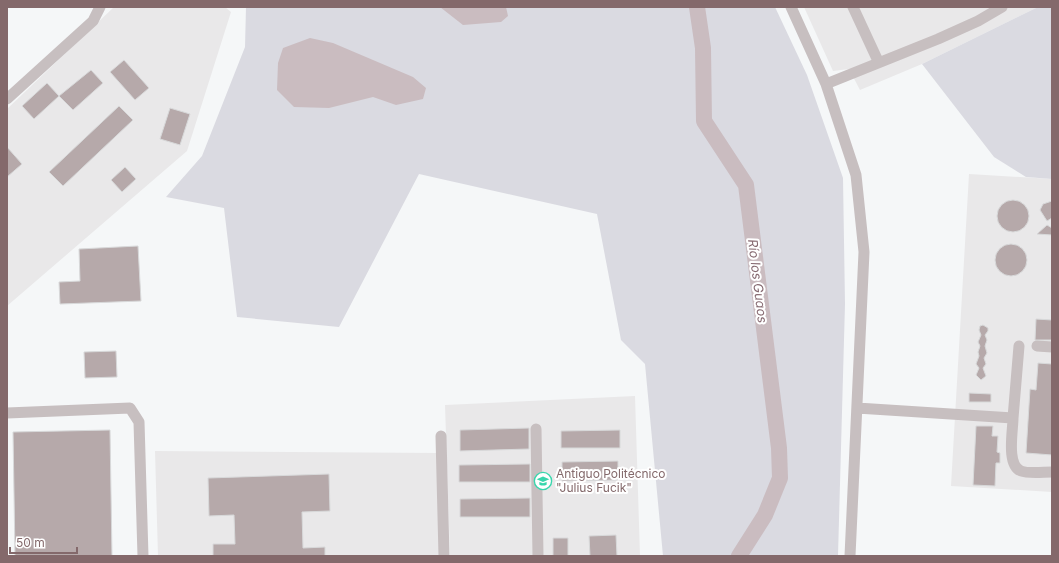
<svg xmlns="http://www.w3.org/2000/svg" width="1059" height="563" font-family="Inter,sans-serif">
<rect width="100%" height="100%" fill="#f5f7f8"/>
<path fill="#e9e8e9" d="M 114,7 L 225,7 L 231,12 L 187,151 L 7,306 L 7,109 Z
M 804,7 L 1038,7 L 922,64 L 860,90 L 849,69 L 833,71 Z
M 969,174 L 1052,179 L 1052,492 L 951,486 Z
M 635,396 L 640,556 L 450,556 L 445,405 Z
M 155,451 L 439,453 L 441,556 L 158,556 Z"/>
<path fill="#dadae1" d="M 246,7 L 775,7 L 807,75 L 843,178 L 845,304 L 838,556 L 663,556 L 645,364 L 621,340 L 597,214 L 419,174 L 339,327 L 237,317 L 224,208 L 166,197 L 202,156 L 245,47 Z
M 1038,7 L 1052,7 L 1052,179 L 1026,177 L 994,157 L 922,64 Z"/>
<path fill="#cabcc0" d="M 440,7 L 506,7 L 508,16 L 501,22 L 463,25 Z
M 310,38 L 333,43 L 413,77 L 426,88 L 423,99 L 396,105 L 373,97 L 329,108 L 294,107 L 277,90 L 278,63 L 283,48 Z"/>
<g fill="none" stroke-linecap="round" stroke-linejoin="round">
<path stroke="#cabcc0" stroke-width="16" d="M 697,7 L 703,48 L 704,121 L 746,185 L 779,448 L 780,478 L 765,515 L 739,556"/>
</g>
<path fill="#b6a9aa" stroke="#d8d9da" d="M 124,60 L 149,88 L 135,100 L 110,72 Z
M 91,70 L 103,83 L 73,110 L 59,96 Z
M 47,83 L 59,96 L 34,119 L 22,106 Z
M 119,106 L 133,120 L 63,186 L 49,172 Z
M 170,108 L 190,114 L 180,145 L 160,139 Z
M 7,147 L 22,164 L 7,177 Z
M 125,167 L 136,179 L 122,192 L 111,180 Z
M997 216a16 16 0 1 1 32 0a16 16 0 1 1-32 0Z
M 1052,201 L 1052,218 L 1047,221 L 1040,210 L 1043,204 Z
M 1047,225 L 1052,228 L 1052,235 L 1037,234 Z
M995 260a16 16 0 1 1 32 0a16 16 0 1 1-32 0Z
M 138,246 L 141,301 L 60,304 L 59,282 L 80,281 L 79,249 Z
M 1036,319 L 1052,320 L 1052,340 L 1035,340 Z
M 983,325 L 988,328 L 988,331 L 985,335 L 987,340 L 985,346 L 987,353 L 984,358 L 986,364 L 983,368 L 986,376 L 981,380 L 976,375 L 979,368 L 976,364 L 979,356 L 978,352 L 980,346 L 978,342 L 981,335 L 979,330 L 980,326 Z
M 116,351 L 117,377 L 85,378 L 84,352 Z
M 1038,363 L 1052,364 L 1052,455 L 1026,453 L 1030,389 L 1036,390 Z
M 969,393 L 991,394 L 991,402 L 969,402 Z
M 976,426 L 993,426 L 992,436 L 998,436 L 997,452 L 1000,453 L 1000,463 L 996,463 L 995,486 L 973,485 Z
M 529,428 L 529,449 L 460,451 L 460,430 Z
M 110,430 L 112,556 L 15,556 L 13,432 Z
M 620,430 L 620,448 L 561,448 L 561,431 Z
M 618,461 L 618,480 L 562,481 L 562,462 Z
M 530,464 L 530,482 L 459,482 L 459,465 Z
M 329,474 L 330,511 L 302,512 L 303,548 L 325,547 L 325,556 L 213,556 L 213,544 L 235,544 L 234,515 L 209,516 L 208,478 Z
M 530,498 L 530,517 L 460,517 L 460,499 Z
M 616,535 L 617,556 L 590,556 L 589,536 Z
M 553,538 L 568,538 L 568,556 L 553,556 Z"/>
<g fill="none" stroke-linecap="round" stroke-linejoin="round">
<path stroke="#c7bfc0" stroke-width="11" d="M 791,7 L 826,84 L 856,175 L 864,252 L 850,556
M 853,7 L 878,61
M 826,84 L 938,39 L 978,21 L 1002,7
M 7,99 L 93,21 L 100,7
M 1037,346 L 1052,347
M 857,408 L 1013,418 C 1013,431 1006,465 1021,471 C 1029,474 1043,472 1052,472
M 7,413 L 130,408 L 139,422 L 143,556
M 1013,418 L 1019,346
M 536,429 L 538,556
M 441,436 L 444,556"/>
</g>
<defs>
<symbol id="school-ring" viewBox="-11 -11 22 22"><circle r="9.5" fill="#fff" stroke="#38d6ac" stroke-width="1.5"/><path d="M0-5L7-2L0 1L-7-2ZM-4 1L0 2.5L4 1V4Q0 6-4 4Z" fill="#38d6ac"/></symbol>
</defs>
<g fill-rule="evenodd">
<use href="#school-ring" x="533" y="471" width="20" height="20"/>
</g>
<g text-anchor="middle" stroke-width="4" stroke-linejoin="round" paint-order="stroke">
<g font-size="12" fill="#84696b" stroke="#fff" text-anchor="start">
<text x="556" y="478">Antiguo Politécnico<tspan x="556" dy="14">"Julius Fucik"</tspan></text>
</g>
<g font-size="13" font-style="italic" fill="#866a71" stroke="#fff">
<text transform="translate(758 281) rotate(83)" y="5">Río los Guaos</text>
</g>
</g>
<rect width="1059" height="563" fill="none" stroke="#84696b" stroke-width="16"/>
<path d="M10 547v6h67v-6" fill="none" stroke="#84696b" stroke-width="2"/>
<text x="16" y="547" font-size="12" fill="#84696b" stroke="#ffffff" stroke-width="3" paint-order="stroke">50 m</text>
</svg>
